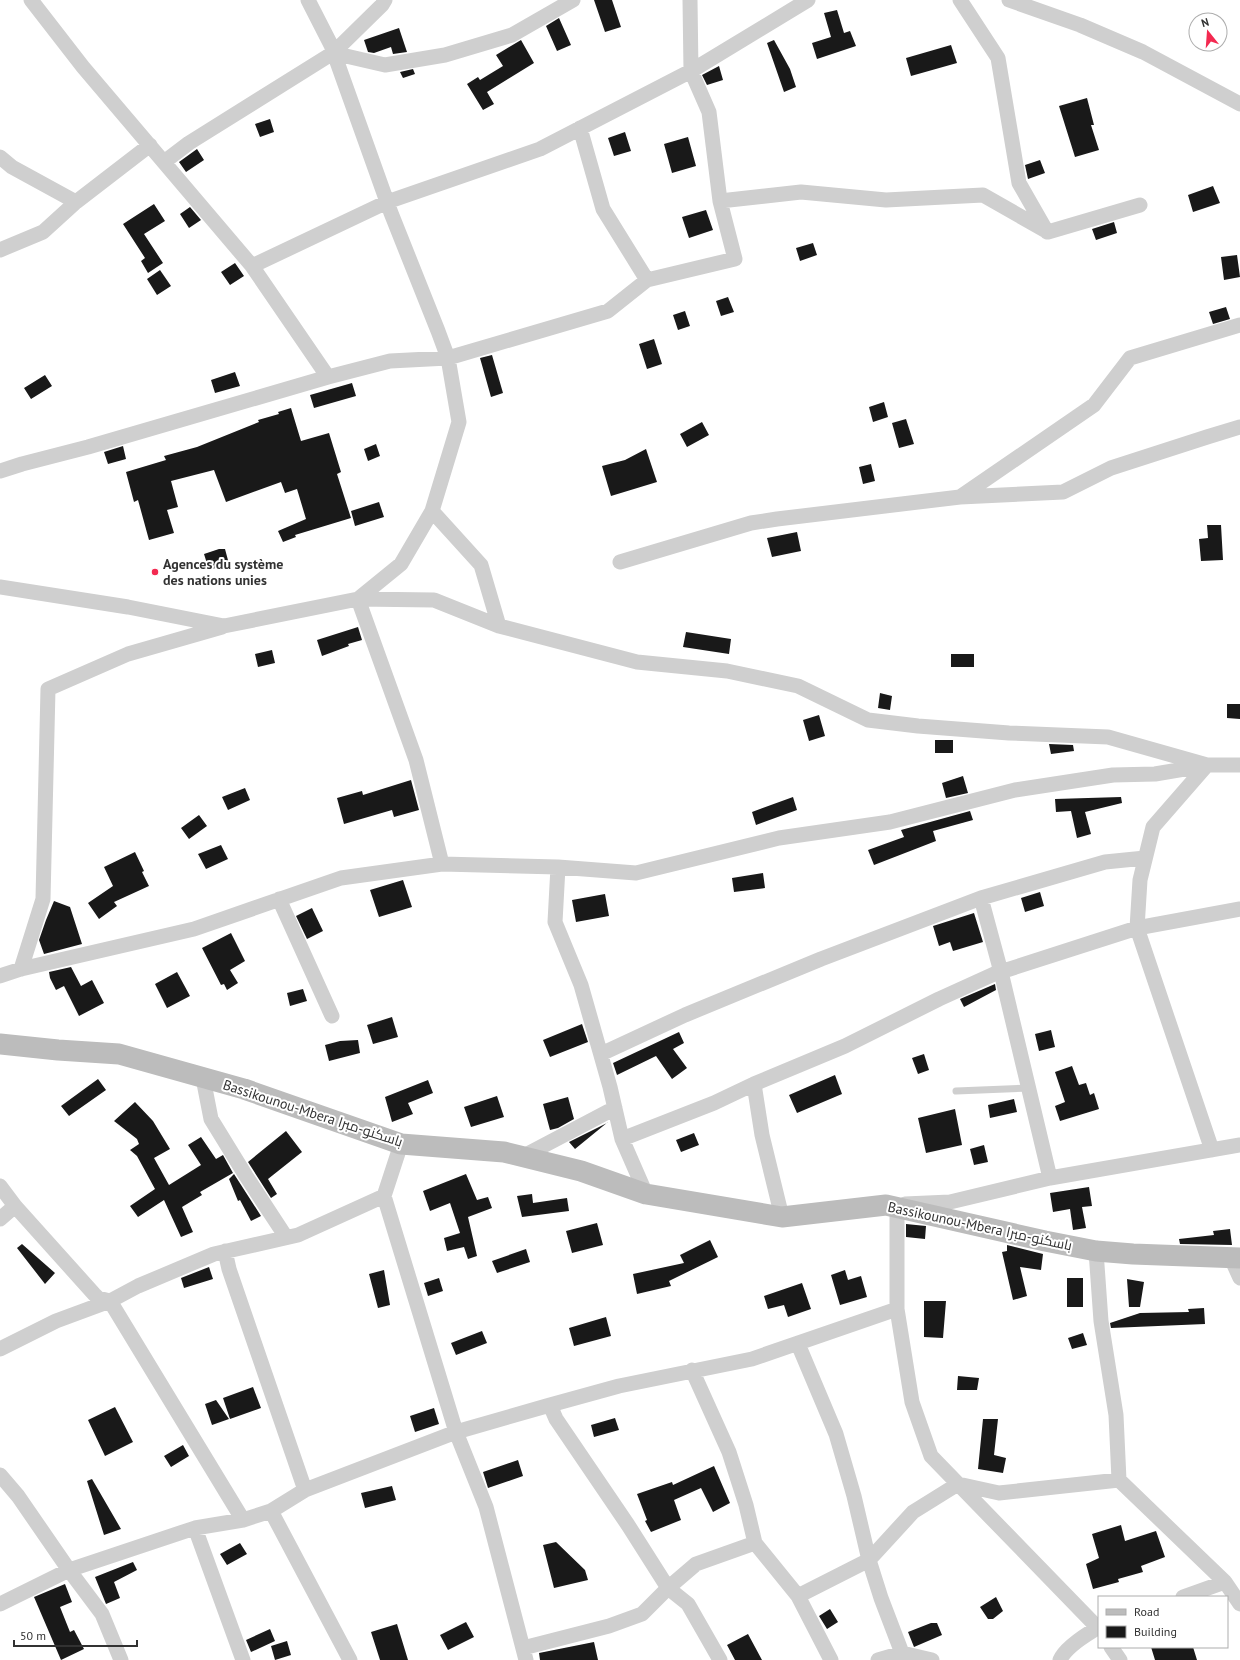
<svg xmlns="http://www.w3.org/2000/svg" width="1240" height="1660" font-family="'PT Sans',Cairo,sans-serif">
<rect width="100%" height="100%" fill="#fff"/>
<path fill="#191919" d="M 594,0 L 612,0 L 621,27 L 605,32 Z
M 837,10 L 844,33 L 850,31 L 856,46 L 817,59 L 812,43 L 831,37 L 824,13 Z
M 559,18 L 571,45 L 557,51 L 546,26 Z
M 399,28 L 407,52 L 393,54 L 391,47 L 374,53 L 368,52 L 364,40 Z
M 521,40 L 534,63 L 487,92 L 494,104 L 483,110 L 467,84 L 478,77 L 480,80 L 503,66 L 496,55 Z
M 774,40 L 790,69 L 796,87 L 784,92 L 767,43 Z
M 951,45 L 957,63 L 911,76 L 906,58 Z
M 719,66 L 723,80 L 707,85 L 702,75 Z
M 413,69 L 415,74 L 403,78 L 400,72 Z
M 1087,98 L 1094,125 L 1091,125 L 1099,150 L 1075,157 L 1059,106 Z
M 270,119 L 274,132 L 260,137 L 255,124 Z
M 625,132 L 631,151 L 614,156 L 608,138 Z
M 688,137 L 696,166 L 672,173 L 664,144 Z
M 197,149 L 204,160 L 186,172 L 179,162 Z
M 1040,160 L 1045,173 L 1028,179 L 1025,165 Z
M 1213,186 L 1220,203 L 1193,212 L 1188,195 Z
M 154,204 L 165,221 L 144,234 L 163,263 L 148,273 L 141,261 L 145,258 L 123,224 Z
M 190,207 L 201,220 L 189,228 L 180,214 Z
M 706,210 L 713,230 L 689,238 L 682,217 Z
M 1114,222 L 1117,233 L 1096,240 L 1092,229 Z
M 813,243 L 817,255 L 800,261 L 796,248 Z
M 1237,255 L 1240,277 L 1224,280 L 1221,257 Z
M 235,263 L 244,276 L 230,285 L 221,272 Z
M 160,270 L 171,286 L 157,295 L 147,279 Z
M 728,297 L 734,312 L 721,316 L 716,301 Z
M 1226,307 L 1230,319 L 1213,324 L 1209,312 Z
M 685,311 L 690,326 L 678,330 L 673,315 Z
M 654,339 L 662,364 L 647,369 L 639,344 Z
M 492,355 L 503,393 L 491,397 L 480,358 Z
M 235,372 L 240,386 L 215,393 L 211,380 Z
M 45,375 L 52,386 L 31,399 L 24,388 Z
M 352,383 L 356,396 L 314,408 L 310,395 Z
M 884,402 L 888,417 L 873,422 L 869,407 Z
M 291,408 L 301,441 L 329,433 L 341,472 L 337,474 L 351,518 L 295,535 L 296,537 L 283,542 L 278,531 L 306,519 L 297,489 L 285,493 L 281,482 L 226,502 L 214,470 L 171,481 L 178,507 L 167,510 L 174,533 L 149,540 L 138,500 L 134,502 L 126,472 L 166,460 L 164,456 L 197,447 L 259,422 L 258,420 L 279,414 L 278,412 Z
M 906,419 L 914,444 L 899,448 L 892,423 Z
M 702,422 L 709,435 L 687,447 L 680,434 Z
M 376,444 L 380,456 L 368,461 L 364,449 Z
M 123,446 L 126,459 L 108,464 L 104,452 Z
M 646,449 L 657,482 L 611,496 L 602,466 L 625,460 Z
M 871,464 L 875,481 L 863,484 L 859,467 Z
M 379,502 L 384,517 L 355,526 L 351,511 Z
M 1207,525 L 1221,525 L 1223,560 L 1201,561 L 1199,539 L 1208,538 Z
M 797,532 L 801,551 L 772,557 L 767,538 Z
M 219,549 L 225,549 L 229,564 L 209,570 L 204,554 Z
M 358,627 L 362,640 L 348,644 L 349,646 L 322,656 L 317,640 Z
M 686,632 L 731,639 L 729,654 L 683,647 Z
M 272,650 L 275,663 L 258,667 L 255,654 Z
M 951,654 L 974,654 L 974,667 L 951,667 Z
M 880,693 L 892,696 L 890,710 L 878,708 Z
M 1227,704 L 1240,704 L 1240,719 L 1227,718 Z
M 819,715 L 825,736 L 809,741 L 803,720 Z
M 935,740 L 953,740 L 953,753 L 935,753 Z
M 1049,744 L 1073,745 L 1074,751 L 1051,754 Z
M 963,776 L 968,793 L 946,798 L 942,783 Z
M 411,780 L 419,810 L 394,817 L 392,810 L 344,824 L 337,798 L 362,791 L 363,795 Z
M 245,788 L 250,800 L 228,810 L 222,797 Z
M 793,797 L 797,810 L 756,825 L 752,812 Z
M 1121,797 L 1122,803 L 1085,812 L 1091,834 L 1077,838 L 1071,811 L 1056,812 L 1055,799 Z
M 970,811 L 973,820 L 933,831 L 936,841 L 874,865 L 868,850 L 904,837 L 901,830 Z
M 199,815 L 207,826 L 189,839 L 181,828 Z
M 221,845 L 228,859 L 206,869 L 198,854 Z
M 135,852 L 144,871 L 142,872 L 149,886 L 114,902 L 117,906 L 99,919 L 88,903 L 113,886 L 104,867 Z
M 763,873 L 765,888 L 734,892 L 732,878 Z
M 403,880 L 412,907 L 379,917 L 370,890 Z
M 1040,892 L 1044,906 L 1025,912 L 1021,898 Z
M 605,894 L 609,916 L 576,922 L 572,900 Z
M 54,901 L 70,907 L 82,944 L 44,954 L 39,940 L 46,920 Z
M 312,908 L 323,931 L 307,939 L 296,916 Z
M 974,913 L 983,942 L 953,951 L 950,942 L 939,946 L 933,926 Z
M 231,933 L 245,961 L 230,970 L 238,983 L 227,990 L 224,984 L 221,985 L 202,948 Z
M 71,967 L 81,986 L 92,980 L 104,1003 L 79,1016 L 64,986 L 56,990 L 50,978 L 49,972 Z
M 177,972 L 190,996 L 167,1008 L 155,984 Z
M 995,984 L 996,990 L 964,1007 L 960,999 Z
M 303,989 L 307,1001 L 290,1006 L 287,993 Z
M 392,1017 L 398,1037 L 373,1044 L 367,1025 Z
M 582,1024 L 588,1042 L 550,1057 L 543,1040 Z
M 1051,1030 L 1055,1047 L 1039,1051 L 1035,1034 Z
M 679,1032 L 684,1043 L 673,1049 L 687,1068 L 672,1079 L 656,1056 L 617,1075 L 613,1063 Z
M 358,1040 L 360,1053 L 329,1061 L 325,1045 L 340,1041 Z
M 924,1054 L 929,1070 L 918,1074 L 912,1058 Z
M 1072,1066 L 1079,1085 L 1086,1083 L 1090,1095 L 1094,1093 L 1099,1109 L 1060,1121 L 1055,1106 L 1065,1102 L 1055,1072 Z
M 835,1075 L 842,1094 L 797,1113 L 789,1095 Z
M 98,1079 L 106,1090 L 69,1116 L 61,1106 Z
M 428,1080 L 433,1093 L 408,1103 L 413,1114 L 392,1122 L 385,1097 Z
M 497,1096 L 504,1117 L 471,1127 L 464,1107 Z
M 568,1097 L 574,1119 L 558,1128 L 550,1130 L 543,1104 Z
M 1014,1099 L 1017,1112 L 990,1118 L 988,1105 Z
M 135,1102 L 153,1121 L 170,1149 L 154,1158 L 169,1185 L 201,1165 L 188,1145 L 201,1137 L 216,1159 L 223,1155 L 233,1173 L 200,1192 L 202,1195 L 182,1207 L 193,1232 L 181,1237 L 164,1200 L 138,1217 L 130,1206 L 155,1189 L 137,1156 L 130,1150 L 139,1144 L 137,1139 L 114,1121 Z
M 955,1109 L 962,1145 L 926,1153 L 918,1118 Z
M 608,1122 L 575,1149 L 569,1142 L 607,1123 Z
M 286,1131 L 302,1152 L 268,1179 L 277,1194 L 271,1198 L 248,1162 Z
M 694,1133 L 699,1145 L 681,1152 L 676,1140 Z
M 984,1145 L 988,1162 L 974,1165 L 970,1149 Z
M 234,1174 L 261,1216 L 251,1221 L 240,1200 L 238,1201 L 229,1179 Z
M 466,1174 L 477,1200 L 488,1197 L 492,1208 L 468,1217 L 477,1256 L 468,1259 L 464,1247 L 447,1251 L 444,1238 L 460,1233 L 450,1203 L 430,1211 L 423,1191 Z
M 1089,1187 L 1092,1206 L 1082,1207 L 1086,1228 L 1073,1230 L 1070,1209 L 1053,1212 L 1050,1193 Z
M 532,1194 L 533,1203 L 567,1198 L 569,1211 L 522,1217 L 517,1196 Z
M 597,1223 L 603,1245 L 572,1253 L 566,1231 Z
M 906,1224 L 926,1226 L 925,1239 L 906,1237 Z
M 1230,1229 L 1232,1245 L 1180,1244 L 1179,1239 L 1214,1235 L 1213,1231 Z
M 710,1240 L 718,1257 L 669,1281 L 671,1286 L 637,1294 L 633,1274 L 684,1263 L 680,1255 Z
M 22,1244 L 55,1273 L 45,1284 L 17,1248 Z
M 1007,1245 L 1043,1254 L 1041,1270 L 1020,1267 L 1027,1296 L 1013,1300 L 1002,1252 L 1007,1251 Z
M 526,1249 L 530,1262 L 497,1273 L 492,1261 Z
M 209,1267 L 213,1279 L 184,1288 L 181,1278 Z
M 384,1270 L 390,1305 L 378,1308 L 369,1274 Z
M 845,1270 L 848,1280 L 861,1276 L 867,1297 L 840,1305 L 831,1275 Z
M 439,1278 L 443,1291 L 428,1296 L 424,1283 Z
M 1067,1278 L 1083,1278 L 1083,1307 L 1067,1307 Z
M 1127,1279 L 1144,1282 L 1140,1307 L 1129,1307 Z
M 802,1283 L 811,1309 L 788,1317 L 784,1305 L 768,1309 L 764,1296 Z
M 924,1301 L 946,1301 L 943,1338 L 924,1337 Z
M 1204,1308 L 1205,1324 L 1111,1328 L 1110,1323 L 1140,1313 L 1189,1312 L 1188,1309 Z
M 606,1317 L 611,1336 L 574,1346 L 569,1328 Z
M 482,1331 L 487,1343 L 456,1355 L 451,1343 Z
M 1083,1333 L 1087,1345 L 1072,1349 L 1068,1338 Z
M 958,1376 L 979,1378 L 977,1390 L 957,1390 Z
M 253,1387 L 261,1408 L 230,1419 L 223,1398 Z
M 216,1400 L 229,1419 L 212,1425 L 205,1404 Z
M 115,1407 L 133,1442 L 105,1456 L 88,1420 Z
M 434,1408 L 439,1424 L 415,1432 L 410,1416 Z
M 615,1418 L 619,1430 L 594,1437 L 591,1425 Z
M 983,1419 L 998,1419 L 994,1455 L 1006,1458 L 1003,1473 L 978,1469 Z
M 183,1445 L 189,1456 L 171,1467 L 164,1456 Z
M 518,1460 L 523,1476 L 488,1488 L 483,1472 Z
M 714,1466 L 730,1503 L 713,1512 L 701,1488 L 674,1500 L 681,1520 L 651,1532 L 645,1521 L 647,1520 L 637,1494 L 672,1482 L 673,1485 Z
M 92,1479 L 121,1529 L 104,1535 L 87,1481 Z
M 392,1486 L 396,1500 L 365,1508 L 361,1493 Z
M 1121,1525 L 1125,1541 L 1156,1531 L 1165,1557 L 1141,1566 L 1143,1572 L 1118,1579 L 1119,1582 L 1093,1589 L 1086,1564 L 1099,1558 L 1092,1534 Z
M 556,1542 L 585,1570 L 588,1580 L 554,1588 L 543,1545 Z
M 240,1543 L 247,1554 L 227,1565 L 220,1554 Z
M 133,1562 L 137,1570 L 114,1582 L 120,1598 L 106,1604 L 95,1577 Z
M 65,1584 L 72,1602 L 60,1607 L 70,1632 L 74,1630 L 84,1649 L 61,1660 L 34,1597 Z
M 996,1597 L 1003,1611 L 993,1619 L 988,1619 L 980,1607 Z
M 830,1609 L 838,1622 L 827,1629 L 819,1616 Z
M 466,1622 L 474,1637 L 448,1650 L 440,1635 Z
M 931,1623 L 937,1623 L 942,1635 L 914,1647 L 908,1632 Z
M 397,1624 L 408,1660 L 380,1660 L 371,1632 Z
M 270,1629 L 275,1641 L 251,1652 L 246,1640 Z
M 748,1634 L 762,1660 L 735,1660 L 727,1645 Z
M 287,1641 L 291,1655 L 275,1660 L 271,1646 Z
M 594,1642 L 598,1660 L 540,1660 L 539,1653 Z
M 1151,1647 L 1193,1647 L 1197,1660 L 1155,1660 Z"/>
<g fill="none" stroke-linecap="round" stroke-linejoin="round">
<path stroke="#cfcfcf" stroke-width="7" d="M 956,1091 L 1029,1088"/>
<path stroke="#cfcfcf" stroke-width="15" d="M 31,0 L 83,67 L 252,266 L 328,377 L 390,361 L 448,358 L 608,311 L 647,280 L 735,259 L 720,201 L 801,192 L 886,200 L 983,195 L 1048,232 L 1140,205
M 308,0 L 331,45 L 391,213 L 438,331 L 448,358 L 459,422 L 432,511 L 401,564 L 358,599
M 690,0 L 691,71 L 709,112 L 720,201
M 960,0 L 998,58 L 1019,183 L 1047,232
M 1009,0 L 1080,25 L 1143,52 L 1240,104
M 333,53 L 385,65 L 445,55 L 512,35 L 573,0
M 580,128 L 603,209 L 647,280
M 0,157 L 12,167 L 76,202
M 164,162 L 189,143 L 333,53 L 382,5 L 385,0
M 0,250 L 43,232 L 76,202 L 150,145
M 252,266 L 387,202 L 540,149 L 691,71 L 808,0
M 0,471 L 22,464 L 88,447 L 328,377
M 960,497 L 1094,405 L 1130,358 L 1240,325
M 432,511 L 481,565 L 499,626
M 620,562 L 751,523 L 777,519 L 960,497 L 1063,492 L 1111,468 L 1207,437 L 1240,427
M 0,587 L 128,607 L 224,626 L 358,599 L 434,600 L 499,626 L 637,662 L 727,671 L 798,686 L 868,720 L 918,726 L 1009,733 L 1108,737 L 1207,765 L 1240,765
M 358,599 L 416,760 L 442,864
M 1207,765 L 1153,827 L 1140,880 L 1137,928 L 1212,1150
M 558,867 L 555,922 L 581,985 L 610,1087 L 622,1139 L 646,1194
M 981,898 L 1001,972 L 1050,1178
M 279,899 L 332,1016
M 21,969 L 43,899 L 48,689 L 128,654 L 222,627
M 0,976 L 21,969 L 194,929 L 341,878 L 442,864 L 558,867 L 636,873 L 779,838 L 890,822 L 1015,790 L 1113,775 L 1155,774 L 1202,766
M 601,1054 L 685,1015 L 821,959 L 981,898 L 1105,862 L 1145,858
M 203,1078 L 211,1119 L 246,1176 L 286,1237
M 754,1084 L 762,1135 L 782,1217
M 622,1139 L 714,1103 L 754,1084 L 845,1046 L 939,999 L 994,974 L 1137,928 L 1240,909
M 522,1157 L 615,1108
M 0,1186 L 15,1206 L 94,1294 L 98,1298 L 110,1301 L 243,1520
M 384,1196 L 456,1432 L 550,1405 L 556,1419 L 628,1525 L 668,1588 L 688,1604 L 720,1660
M 905,1204 L 950,1202 L 1050,1178 L 1240,1145
M 897,1208 L 897,1309 L 912,1402 L 931,1456 L 1099,1629
M 0,1219 L 15,1206
M 225,1251 L 229,1269 L 305,1490
M 1231,1258 L 1240,1278
M 0,1349 L 56,1321 L 110,1301 L 138,1286 L 214,1254 L 298,1235 L 384,1196 L 401,1144
M 692,1370 L 729,1452 L 746,1505 L 755,1543 L 798,1596 L 831,1660
M 550,1405 L 619,1386 L 752,1359 L 897,1309
M 0,1475 L 18,1496 L 69,1570 L 102,1614 L 121,1660
M 1119,1480 L 1225,1582 L 1183,1597
M 271,1511 L 350,1660
M 195,1528 L 243,1660
M 1225,1582 L 1240,1604
M 798,1596 L 869,1560 L 854,1496 L 836,1434 L 798,1344
M 0,1604 L 69,1570 L 195,1528 L 243,1520 L 271,1511 L 305,1490 L 456,1432 L 486,1507 L 526,1660
M 1111,1647 L 1120,1660
M 523,1648 L 609,1626 L 642,1614 L 668,1588 L 696,1564 L 755,1543
M 878,1660 L 902,1653 L 932,1660
M 903,1660 L 902,1653 L 881,1598 L 869,1560 L 913,1512 L 958,1484 L 999,1493 L 1119,1480 L 1116,1415 L 1101,1321 L 1096,1251
M 1060,1660 C 1065,1648 1087,1634 1099,1627"/>
<path stroke="#bcbcbc" stroke-width="21" d="M 0,1044 L 58,1050 L 119,1054 L 244,1089 L 401,1144 L 504,1152 L 581,1171 L 646,1194 L 782,1217 L 886,1205 L 1045,1241 L 1096,1251 L 1133,1254 L 1240,1258"/>
</g>
<circle fill="#f32950" stroke="#fff" stroke-width="1.5" cx="155" cy="572" r="4"/>
<g text-anchor="middle" stroke-width="4" stroke-linejoin="round" paint-order="stroke">
<g font-size="14" font-weight="bold" fill="#323232" stroke="#fff" text-anchor="start">
<text x="163" y="569">Agences du système<tspan x="163" dy="16">des nations unies</tspan></text>
</g>
<g font-size="14" fill="#323232" stroke="#fff">
<text transform="translate(313 1113) rotate(18)" y="5">Bassikounou-Mbera باسكنو-مبرا</text>
<text transform="translate(980 1226) rotate(12)" y="5">Bassikounou-Mbera باسكنو-مبرا</text>
</g>
</g>
<rect x="1098" y="1596" width="130" height="52" fill="#ffffff" stroke="#adadad"/>
<rect x="1106" y="1609" width="20" height="6" fill="#bcbcbc" stroke="#adadad"/>
<text x="1134" y="1616" font-size="12" fill="#323232">Road</text>
<rect x="1106" y="1626" width="20" height="12" fill="#191919" stroke="#adadad"/>
<text x="1134" y="1636" font-size="12" fill="#323232">Building</text>
<g transform="translate(1208 32) rotate(343)"><circle r="19" fill="#ffffff" stroke="#adadad"/>
<path d="M0-3L7 15L0 10L-7 15Z" fill="#f32950"/>
<text y="-6" font-size="11" font-weight="bold" text-anchor="middle" fill="#323232">N</text>
</g>
<path d="M14 1640v6h123v-6" fill="none" stroke="#323232" stroke-width="2"/>
<text x="20" y="1640" font-size="12" fill="#323232" stroke="#ffffff" stroke-width="3" paint-order="stroke">50 m</text>
</svg>
